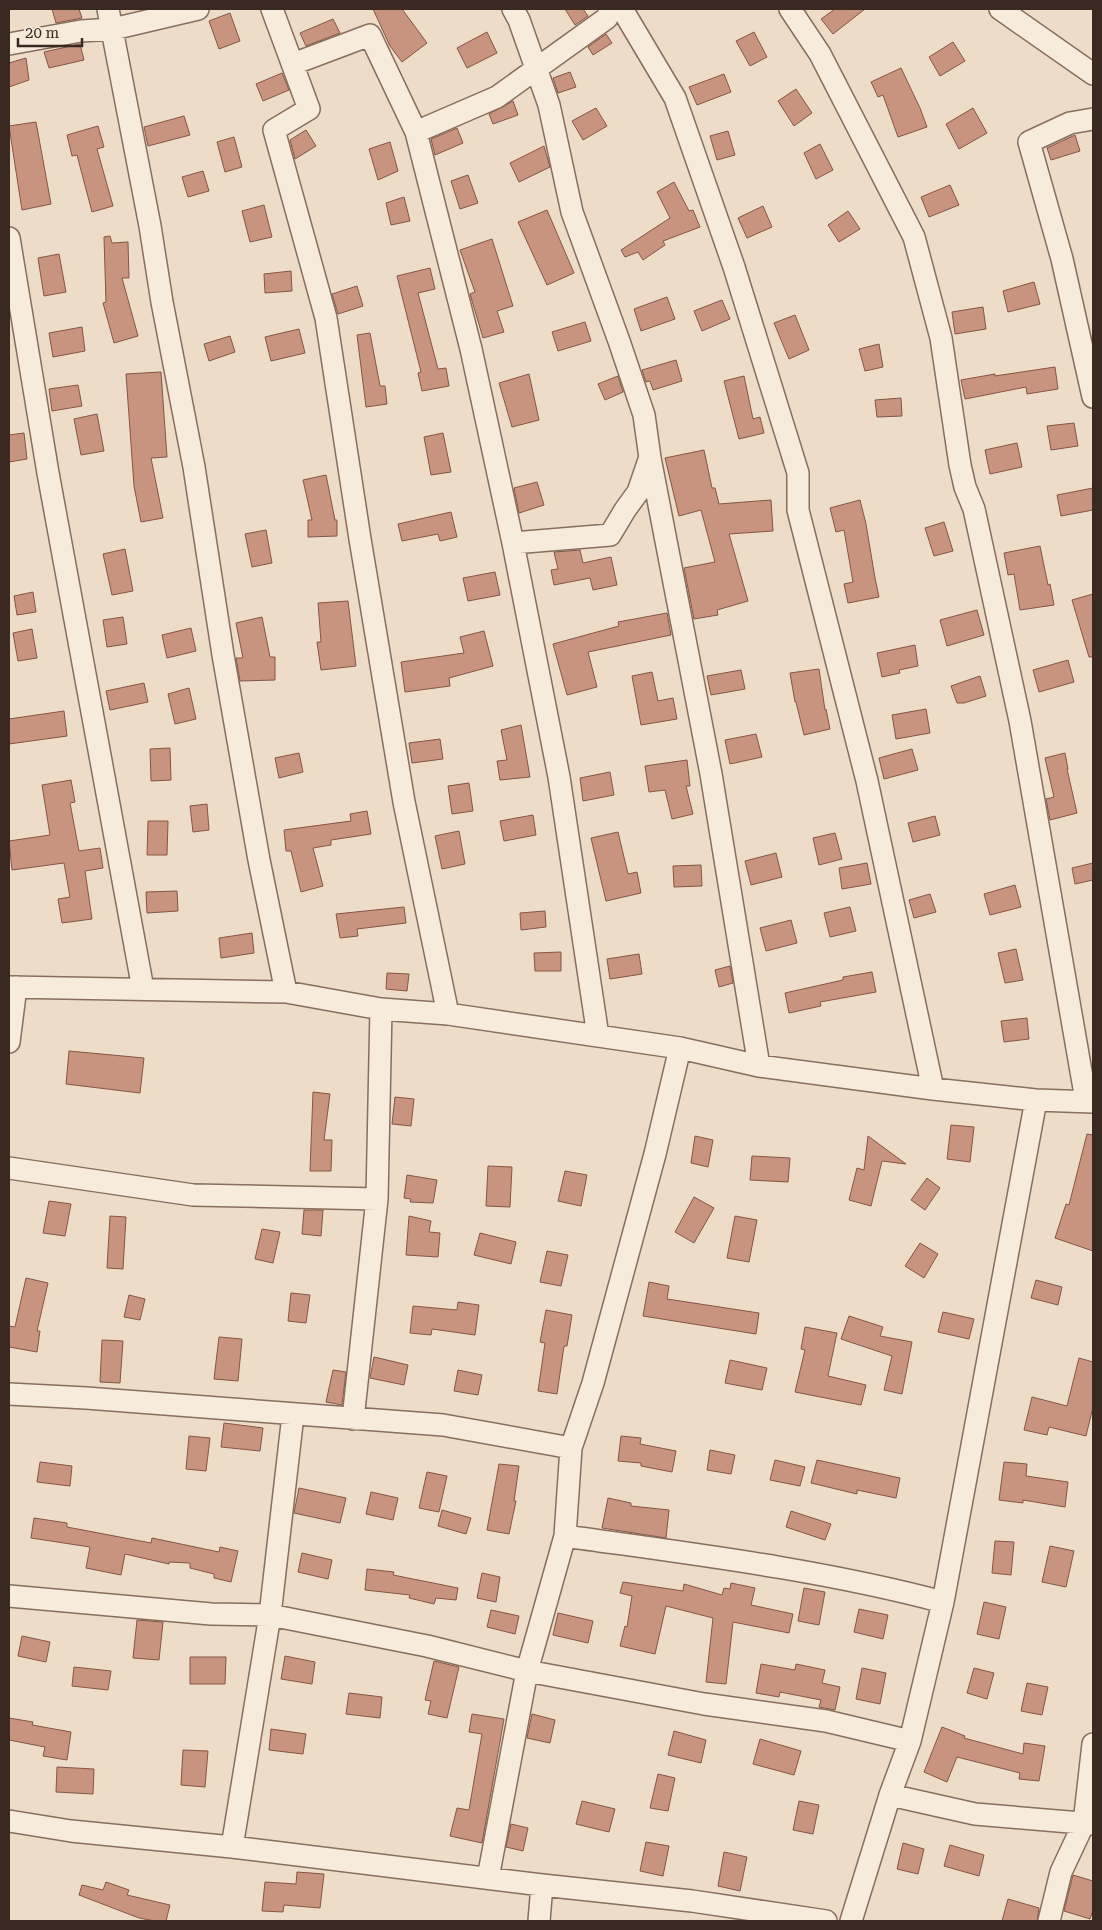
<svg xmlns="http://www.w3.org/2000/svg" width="1102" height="1930" font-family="'Roboto Serif',serif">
<rect width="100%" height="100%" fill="#ecdcc8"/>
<path fill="#c9947f" stroke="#855544" d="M 52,9 L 79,9 L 82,18 L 56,23 Z
M 373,9 L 402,9 L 427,43 L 402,62 L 390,46 Z
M 565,9 L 583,9 L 588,16 L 575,25 Z
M 835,9 L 865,9 L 833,34 L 821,19 Z
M 230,13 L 240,41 L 219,49 L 209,21 Z
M 333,19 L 340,33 L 306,46 L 300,33 Z
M 487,32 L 497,53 L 467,68 L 457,48 Z
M 754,32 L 767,57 L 750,66 L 736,41 Z
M 606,34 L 612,43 L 593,55 L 588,47 Z
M 953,42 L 965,61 L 940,76 L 929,57 Z
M 80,44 L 84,60 L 49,68 L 44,52 Z
M 26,58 L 29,80 L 9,87 L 9,63 Z
M 901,68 L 920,108 L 927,127 L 898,137 L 883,95 L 878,97 L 871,82 Z
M 570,72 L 576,87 L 558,93 L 553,78 Z
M 282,73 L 289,90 L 263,101 L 256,84 Z
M 724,74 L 731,92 L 697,105 L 689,87 Z
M 796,89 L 812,113 L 794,126 L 778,101 Z
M 513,101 L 518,115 L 493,124 L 489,114 Z
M 596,108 L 607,126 L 583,140 L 572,121 Z
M 973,108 L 987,133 L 959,149 L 946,124 Z
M 184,116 L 190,135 L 148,146 L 144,127 Z
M 36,122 L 51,204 L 22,210 L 9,126 Z
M 98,126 L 104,147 L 97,149 L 113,206 L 92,212 L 77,155 L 72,156 L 67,135 Z
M 457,128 L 463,143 L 435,155 L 431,139 Z
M 306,130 L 316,146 L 295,159 L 290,140 Z
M 728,131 L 735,155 L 717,160 L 710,136 Z
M 1075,135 L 1080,151 L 1051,160 L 1047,148 Z
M 234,137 L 242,167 L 225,172 L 217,142 Z
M 390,142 L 398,171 L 378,180 L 369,149 Z
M 820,144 L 833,170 L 816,179 L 804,153 Z
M 544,146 L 550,167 L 519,182 L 510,163 Z
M 203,171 L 209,191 L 188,197 L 182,177 Z
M 468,175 L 478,203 L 460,209 L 451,181 Z
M 674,182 L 689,211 L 693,210 L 700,227 L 663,241 L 665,245 L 643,260 L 638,252 L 625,257 L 621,250 L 670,218 L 657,192 Z
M 950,185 L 959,205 L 929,217 L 921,197 Z
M 404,197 L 410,221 L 391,225 L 386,203 Z
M 264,205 L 272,237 L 250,242 L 242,211 Z
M 763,206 L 772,227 L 747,238 L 738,218 Z
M 547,210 L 574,273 L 547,285 L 518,222 Z
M 848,211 L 860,229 L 839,242 L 828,225 Z
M 110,236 L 112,243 L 128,242 L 129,278 L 122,278 L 138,336 L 114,343 L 103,303 L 106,302 L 104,237 Z
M 492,239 L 513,306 L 497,311 L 504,332 L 483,338 L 470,294 L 475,292 L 460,250 Z
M 59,254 L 66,292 L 44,296 L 38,258 Z
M 430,268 L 435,289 L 418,293 L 438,369 L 446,368 L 449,386 L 422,391 L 418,373 L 421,372 L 397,276 Z
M 291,271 L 292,291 L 265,293 L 264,274 Z
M 1034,282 L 1040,304 L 1008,312 L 1003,291 Z
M 357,286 L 363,306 L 338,314 L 332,294 Z
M 667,297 L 675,319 L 641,331 L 634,309 Z
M 722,300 L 730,319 L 702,331 L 694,311 Z
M 983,307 L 986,329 L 955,334 L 952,312 Z
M 795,315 L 809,350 L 789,359 L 774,323 Z
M 585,322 L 591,341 L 558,351 L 552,332 Z
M 82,327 L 85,351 L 53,357 L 49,333 Z
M 299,329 L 305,353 L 271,361 L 265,337 Z
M 370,333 L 380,386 L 385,386 L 387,404 L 366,407 L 357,335 Z
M 230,336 L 235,352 L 209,361 L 204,344 Z
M 879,344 L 883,367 L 865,371 L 859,349 Z
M 676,360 L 682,381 L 653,390 L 650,381 L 646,382 L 642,370 Z
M 1055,367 L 1058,389 L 1027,394 L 1026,387 L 965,399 L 961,380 L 995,374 L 995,376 Z
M 161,372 L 167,457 L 151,458 L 163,518 L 141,522 L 134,486 L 126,374 Z
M 529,374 L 539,420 L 512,427 L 499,383 Z
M 618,376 L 623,392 L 605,400 L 598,384 Z
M 744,376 L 753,419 L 760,417 L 764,433 L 739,439 L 724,381 Z
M 78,385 L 82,406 L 52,411 L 49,389 Z
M 901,398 L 902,416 L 877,417 L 875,400 Z
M 97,414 L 104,451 L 81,455 L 74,419 Z
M 1074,423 L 1078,446 L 1051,450 L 1047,426 Z
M 24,433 L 27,459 L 9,462 L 9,435 Z
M 443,433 L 451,472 L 431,475 L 424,437 Z
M 1017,443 L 1022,467 L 990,474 L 985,450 Z
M 704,450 L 712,488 L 715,488 L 719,504 L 771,500 L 773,531 L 729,534 L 748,601 L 717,610 L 718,615 L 694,619 L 684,568 L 715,562 L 701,510 L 679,516 L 665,458 Z
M 326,475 L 335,520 L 337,520 L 337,536 L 308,537 L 308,520 L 312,520 L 303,480 Z
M 537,482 L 544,505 L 519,513 L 514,488 Z
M 1093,488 L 1093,510 L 1061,516 L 1057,495 Z
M 860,500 L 866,524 L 875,578 L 879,597 L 848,603 L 844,584 L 853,582 L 844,530 L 836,532 L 830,508 Z
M 451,512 L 457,537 L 440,541 L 438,534 L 402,541 L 398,524 Z
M 944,522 L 953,551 L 934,556 L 925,528 Z
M 266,530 L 272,563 L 252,567 L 245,534 Z
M 1040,546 L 1048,585 L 1050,584 L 1054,605 L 1020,610 L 1014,574 L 1008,575 L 1004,553 Z
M 125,549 L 133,591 L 112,595 L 103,554 Z
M 580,550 L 583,563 L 611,557 L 617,585 L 593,590 L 590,578 L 554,585 L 551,570 L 558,569 L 554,552 Z
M 495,572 L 500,595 L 468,601 L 463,578 Z
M 33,592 L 36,612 L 17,615 L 14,596 Z
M 1093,594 L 1093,657 L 1089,657 L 1072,600 Z
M 348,601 L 356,666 L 321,670 L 317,642 L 321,642 L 318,603 Z
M 977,610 L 984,635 L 947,646 L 940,620 Z
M 667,613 L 671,635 L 588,652 L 597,687 L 567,695 L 553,644 L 619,626 L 618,622 Z
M 123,617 L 127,644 L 107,647 L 103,620 Z
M 262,617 L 270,657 L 275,657 L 275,680 L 240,681 L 236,658 L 243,658 L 236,623 Z
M 191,628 L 196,651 L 167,658 L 162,635 Z
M 32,629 L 37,658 L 18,661 L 13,633 Z
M 484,631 L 493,666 L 449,678 L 450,686 L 405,692 L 401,662 L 464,653 L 460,637 Z
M 915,645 L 918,666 L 899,670 L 900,673 L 882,677 L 877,653 Z
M 1068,660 L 1074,682 L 1039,692 L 1033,670 Z
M 819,669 L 825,710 L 826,709 L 830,729 L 804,735 L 796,702 L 795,702 L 790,673 Z
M 741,670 L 745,689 L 711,695 L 707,676 Z
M 652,672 L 658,701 L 673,698 L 677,719 L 641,725 L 632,676 Z
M 980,676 L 986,696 L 964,703 L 957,703 L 951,686 Z
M 144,683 L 148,702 L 110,710 L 106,691 Z
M 189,688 L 196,719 L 175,724 L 168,694 Z
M 926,709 L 930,733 L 896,739 L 892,715 Z
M 64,711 L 67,736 L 9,744 L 9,719 Z
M 521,725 L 530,777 L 500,780 L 497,761 L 507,760 L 501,730 Z
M 756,734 L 762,757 L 730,764 L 725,740 Z
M 440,739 L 443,759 L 412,763 L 409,743 Z
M 170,748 L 171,780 L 151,781 L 150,749 Z
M 912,749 L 918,770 L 884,779 L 879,758 Z
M 299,753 L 303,772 L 279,778 L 275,758 Z
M 1065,753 L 1068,769 L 1067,769 L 1077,813 L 1050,820 L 1046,799 L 1054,797 L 1045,758 Z
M 687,760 L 690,786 L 686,786 L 693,814 L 672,819 L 665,790 L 649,792 L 645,766 Z
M 610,772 L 614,795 L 583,801 L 580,778 Z
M 71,780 L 75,802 L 70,803 L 79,851 L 100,848 L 103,868 L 85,871 L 92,919 L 62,923 L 58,899 L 70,897 L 64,863 L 12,870 L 9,841 L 50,835 L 42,785 Z
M 469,783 L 473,811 L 452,814 L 448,786 Z
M 207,804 L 209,830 L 193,832 L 190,806 Z
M 367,811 L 371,834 L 331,840 L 331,845 L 313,848 L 323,886 L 301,892 L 291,851 L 286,851 L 284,830 L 351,821 L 350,814 Z
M 533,815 L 536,835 L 504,841 L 500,821 Z
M 935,816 L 940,835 L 913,842 L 908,823 Z
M 148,821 L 168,821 L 167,855 L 147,855 Z
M 459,831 L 465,864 L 442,869 L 435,836 Z
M 618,832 L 628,874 L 637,872 L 641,893 L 606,901 L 591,838 Z
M 835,833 L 842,859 L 819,865 L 813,838 Z
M 776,853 L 782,877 L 751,885 L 745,861 Z
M 867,863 L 871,884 L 842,889 L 839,868 Z
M 1093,863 L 1093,880 L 1075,884 L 1072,868 Z
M 701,865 L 702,886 L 674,887 L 673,866 Z
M 1015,885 L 1021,907 L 990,915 L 984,894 Z
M 177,891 L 178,911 L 147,913 L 146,892 Z
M 930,894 L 936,912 L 914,918 L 909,900 Z
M 404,907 L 406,923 L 357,929 L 358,936 L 340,938 L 336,914 Z
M 850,907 L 856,931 L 830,937 L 824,913 Z
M 545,911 L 546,927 L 521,930 L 520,913 Z
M 791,920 L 797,943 L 766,951 L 760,928 Z
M 252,933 L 254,953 L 221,958 L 219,938 Z
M 1016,949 L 1023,980 L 1005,983 L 998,953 Z
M 561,952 L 561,971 L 535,971 L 534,953 Z
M 639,954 L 642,974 L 610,979 L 607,959 Z
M 730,966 L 733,983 L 719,987 L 715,970 Z
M 872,972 L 876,992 L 820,1002 L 821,1006 L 789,1013 L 785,993 L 843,980 L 843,977 Z
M 387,973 L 409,974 L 407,991 L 386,989 Z
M 1027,1018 L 1029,1039 L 1004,1042 L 1001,1021 Z
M 69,1051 L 144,1058 L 140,1093 L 66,1084 Z
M 313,1092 L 330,1094 L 324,1140 L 332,1140 L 331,1171 L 310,1171 Z
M 395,1097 L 414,1099 L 411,1126 L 392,1124 Z
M 951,1125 L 974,1127 L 970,1162 L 947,1159 Z
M 1087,1134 L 1093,1135 L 1093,1251 L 1055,1238 L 1066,1204 L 1069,1205 Z
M 695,1136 L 713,1140 L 708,1167 L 691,1163 Z
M 868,1136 L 906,1164 L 882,1161 L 871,1206 L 849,1200 L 857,1168 L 864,1170 Z
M 752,1156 L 790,1158 L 788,1182 L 750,1180 Z
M 488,1166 L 512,1167 L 510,1207 L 486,1206 Z
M 565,1171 L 587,1175 L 581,1206 L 558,1201 Z
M 407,1175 L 437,1180 L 433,1203 L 410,1202 L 411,1199 L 404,1198 Z
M 927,1178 L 940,1188 L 925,1210 L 911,1200 Z
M 694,1197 L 714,1208 L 694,1243 L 675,1232 Z
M 49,1201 L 71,1204 L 65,1236 L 43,1233 Z
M 304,1210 L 323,1210 L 321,1236 L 302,1234 Z
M 110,1216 L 126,1217 L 123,1269 L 107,1268 Z
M 409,1216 L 431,1221 L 429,1232 L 440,1233 L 438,1257 L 406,1255 Z
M 735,1216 L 757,1220 L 749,1262 L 727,1258 Z
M 262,1229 L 280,1232 L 273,1263 L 255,1259 Z
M 480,1233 L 516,1242 L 511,1264 L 474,1255 Z
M 920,1243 L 938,1254 L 924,1278 L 905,1266 Z
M 547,1251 L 568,1255 L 561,1286 L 540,1282 Z
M 26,1278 L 48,1283 L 37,1331 L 40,1331 L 37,1352 L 9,1347 L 9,1326 L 15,1327 Z
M 1036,1280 L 1062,1287 L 1058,1305 L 1031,1298 Z
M 649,1282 L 669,1286 L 667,1299 L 759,1313 L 756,1334 L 643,1316 Z
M 291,1293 L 310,1295 L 306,1323 L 288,1321 Z
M 129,1295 L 145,1299 L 140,1320 L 124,1317 Z
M 458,1302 L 479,1305 L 475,1335 L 432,1329 L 431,1335 L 410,1333 L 413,1306 L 457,1310 Z
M 546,1310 L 572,1315 L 567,1346 L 564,1346 L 557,1394 L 538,1391 L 545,1343 L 540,1342 Z
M 943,1312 L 974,1319 L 969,1339 L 938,1332 Z
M 849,1316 L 883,1327 L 880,1336 L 912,1342 L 902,1394 L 884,1390 L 892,1356 L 841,1339 Z
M 805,1327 L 837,1333 L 828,1376 L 866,1385 L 861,1405 L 795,1392 L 805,1350 L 801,1349 Z
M 219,1337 L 242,1339 L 238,1381 L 214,1379 Z
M 102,1340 L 123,1341 L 120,1383 L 100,1382 Z
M 374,1357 L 408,1365 L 404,1385 L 370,1378 Z
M 1079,1358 L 1093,1362 L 1093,1407 L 1086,1436 L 1049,1427 L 1047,1435 L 1024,1430 L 1032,1397 L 1067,1406 Z
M 730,1360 L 767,1368 L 762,1390 L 725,1383 Z
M 333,1370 L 346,1372 L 342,1405 L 326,1402 Z
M 458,1370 L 482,1375 L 478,1395 L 454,1391 Z
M 224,1423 L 263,1428 L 260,1451 L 221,1447 Z
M 189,1436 L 210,1438 L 206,1471 L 186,1469 Z
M 621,1436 L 641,1438 L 640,1444 L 676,1451 L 672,1472 L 641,1466 L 641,1463 L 618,1461 Z
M 710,1450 L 735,1455 L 731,1474 L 707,1470 Z
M 775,1460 L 805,1467 L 800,1486 L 770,1480 Z
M 817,1460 L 900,1478 L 896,1498 L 857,1490 L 857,1494 L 811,1483 Z
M 40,1462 L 72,1466 L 70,1486 L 37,1482 Z
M 1004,1462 L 1027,1464 L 1026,1476 L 1068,1482 L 1065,1507 L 1023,1500 L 1023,1503 L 999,1500 Z
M 499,1464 L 519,1466 L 514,1501 L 516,1501 L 509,1534 L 487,1530 Z
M 427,1472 L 447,1476 L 439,1512 L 419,1508 Z
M 299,1488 L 346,1498 L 340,1523 L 294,1513 Z
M 371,1492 L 398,1498 L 393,1520 L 366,1514 Z
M 608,1498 L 631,1503 L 631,1506 L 669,1510 L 666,1538 L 602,1528 Z
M 442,1510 L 471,1518 L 466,1534 L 438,1526 Z
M 791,1511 L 831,1524 L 825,1540 L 786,1527 Z
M 34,1518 L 67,1523 L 67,1527 L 151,1543 L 152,1538 L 219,1552 L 220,1547 L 238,1551 L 231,1582 L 214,1578 L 214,1574 L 190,1568 L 190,1563 L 169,1562 L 169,1564 L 125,1554 L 121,1575 L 86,1568 L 90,1547 L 31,1538 Z
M 995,1541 L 1014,1542 L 1011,1575 L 992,1573 Z
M 1050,1546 L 1074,1551 L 1066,1587 L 1042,1582 Z
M 302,1553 L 332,1560 L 328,1579 L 298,1572 Z
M 367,1569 L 394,1572 L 393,1575 L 458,1588 L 456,1600 L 436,1598 L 434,1604 L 409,1598 L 410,1595 L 365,1590 Z
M 482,1573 L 500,1577 L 496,1602 L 477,1598 Z
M 623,1582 L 683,1591 L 684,1584 L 722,1595 L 724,1588 L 730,1589 L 731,1583 L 755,1588 L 751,1605 L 793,1614 L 789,1633 L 733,1622 L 726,1684 L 706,1682 L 713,1618 L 666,1606 L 655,1654 L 620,1646 L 625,1626 L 627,1627 L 632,1596 L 620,1593 Z
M 804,1588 L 825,1592 L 819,1625 L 798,1621 Z
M 984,1602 L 1006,1607 L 999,1639 L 977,1634 Z
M 859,1609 L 888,1615 L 883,1639 L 854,1632 Z
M 491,1610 L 519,1616 L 515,1634 L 487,1627 Z
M 558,1613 L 593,1621 L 588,1643 L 553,1635 Z
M 137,1620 L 163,1622 L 159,1660 L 133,1658 Z
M 22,1636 L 50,1642 L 46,1662 L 18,1656 Z
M 285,1656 L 315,1662 L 312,1684 L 281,1679 Z
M 190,1657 L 226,1657 L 225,1684 L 190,1684 Z
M 434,1661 L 459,1667 L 447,1718 L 428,1714 L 431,1701 L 425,1700 Z
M 761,1664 L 795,1670 L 796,1664 L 825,1670 L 822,1683 L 840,1687 L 835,1710 L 819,1707 L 821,1700 L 780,1692 L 779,1697 L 756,1693 Z
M 74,1667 L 111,1671 L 108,1690 L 72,1686 Z
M 862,1668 L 886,1673 L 880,1704 L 856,1699 Z
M 974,1668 L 994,1673 L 987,1699 L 967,1693 Z
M 1027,1683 L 1048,1687 L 1042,1715 L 1021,1711 Z
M 349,1693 L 382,1697 L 380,1718 L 346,1714 Z
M 472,1714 L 504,1719 L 482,1843 L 450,1836 L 457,1808 L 469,1810 L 482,1734 L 469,1732 Z
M 532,1714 L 555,1720 L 550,1743 L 527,1738 Z
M 9,1718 L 33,1722 L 32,1725 L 71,1732 L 67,1760 L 43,1756 L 45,1747 L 9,1740 Z
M 942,1727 L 965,1736 L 964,1738 L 1023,1754 L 1024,1743 L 1045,1746 L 1039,1781 L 1019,1779 L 1020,1773 L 957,1757 L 947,1782 L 924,1772 Z
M 271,1729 L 306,1734 L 303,1754 L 269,1750 Z
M 674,1731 L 706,1740 L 701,1763 L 668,1755 Z
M 760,1739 L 801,1751 L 794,1775 L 753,1764 Z
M 183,1750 L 208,1751 L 205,1787 L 181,1785 Z
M 57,1767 L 94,1769 L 93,1794 L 56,1792 Z
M 658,1774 L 675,1778 L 668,1811 L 650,1808 Z
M 582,1801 L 615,1809 L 609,1832 L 576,1824 Z
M 799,1801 L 819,1805 L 813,1834 L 793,1830 Z
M 511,1824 L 528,1828 L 523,1851 L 506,1847 Z
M 646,1842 L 669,1846 L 663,1876 L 640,1871 Z
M 903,1843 L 924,1849 L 918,1874 L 897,1869 Z
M 950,1845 L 984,1855 L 979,1876 L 944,1866 Z
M 724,1852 L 747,1857 L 740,1891 L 718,1886 Z
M 297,1872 L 324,1874 L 320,1908 L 284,1905 L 283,1912 L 262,1911 L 265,1882 L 296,1884 Z
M 1073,1875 L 1093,1881 L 1093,1910 L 1090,1919 L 1064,1911 Z
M 106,1882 L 129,1890 L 127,1895 L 170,1905 L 166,1921 L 155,1921 L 139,1918 L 79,1895 L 82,1885 L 103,1890 Z
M 1008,1899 L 1039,1908 L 1037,1921 L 1002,1921 Z"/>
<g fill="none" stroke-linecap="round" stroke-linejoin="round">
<defs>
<path id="minor" d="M 108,9 L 150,226 L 162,302 L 194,467 L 223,655 L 259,860 L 286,992
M 272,9 L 309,109 L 274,130 L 326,318 L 360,539 L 404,802 L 448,1014
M 513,9 L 519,20 L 549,105 L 572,212 L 619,341 L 644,415 L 650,458 L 711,774 L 759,1066
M 622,9 L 675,98 L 734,267 L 798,473 L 798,510 L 867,781 L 933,1089
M 790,9 L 820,54 L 914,237 L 941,338 L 960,465 L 965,487 L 974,509 L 1020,721 L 1086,1100
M 1000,9 L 1093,74
M 9,44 L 81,31 L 113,29 L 198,9
M 293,64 L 370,35 L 416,132 L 471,349 L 513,543 L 559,777 L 598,1036
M 1093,119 L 1070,123 L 1029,142 L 1062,259 L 1093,397
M 416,132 L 497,97 L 607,18 L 610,9
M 9,238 L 48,473 L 143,989
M 513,543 L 610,535 L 625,510 L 638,492 L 649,460
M 9,987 L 286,992 L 381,1009 L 448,1014 L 680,1048 L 759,1066 L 933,1089 L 1036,1100 L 1093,1102
M 9,1042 L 16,987
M 9,1168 L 193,1195 L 377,1199
M 9,1394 L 86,1398 L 443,1425 L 571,1448
M 353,1419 L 377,1199 L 381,1009
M 565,1536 C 692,1554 819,1569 943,1602
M 9,1596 L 211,1614 L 270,1615 L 427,1646 L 527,1671 L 704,1704 L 826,1721 L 910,1741
M 890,1795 L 975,1814 L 1093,1824
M 9,1821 L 71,1831 L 232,1847 L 542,1885 L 692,1901 L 826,1921
M 232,1847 L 270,1615 L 293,1415
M 488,1878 L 527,1671 L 565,1536 L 571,1448 L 593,1383 L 655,1154 L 680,1048
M 539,1921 L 542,1885
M 851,1921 L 890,1795 L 910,1741 L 943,1602 L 1036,1100
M 1049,1921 L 1061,1872 L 1084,1823 L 1093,1744"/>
</defs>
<use href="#minor" stroke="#876e5d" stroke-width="24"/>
<use href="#minor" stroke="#f7ebdb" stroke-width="21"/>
</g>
<rect width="1102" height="1930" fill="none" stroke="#392920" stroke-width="20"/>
<path d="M18 38v8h64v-8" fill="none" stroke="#392920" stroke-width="2.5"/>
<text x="25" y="38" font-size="15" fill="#392920" stroke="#f4e8d7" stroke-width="4" paint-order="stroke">20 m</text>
</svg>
